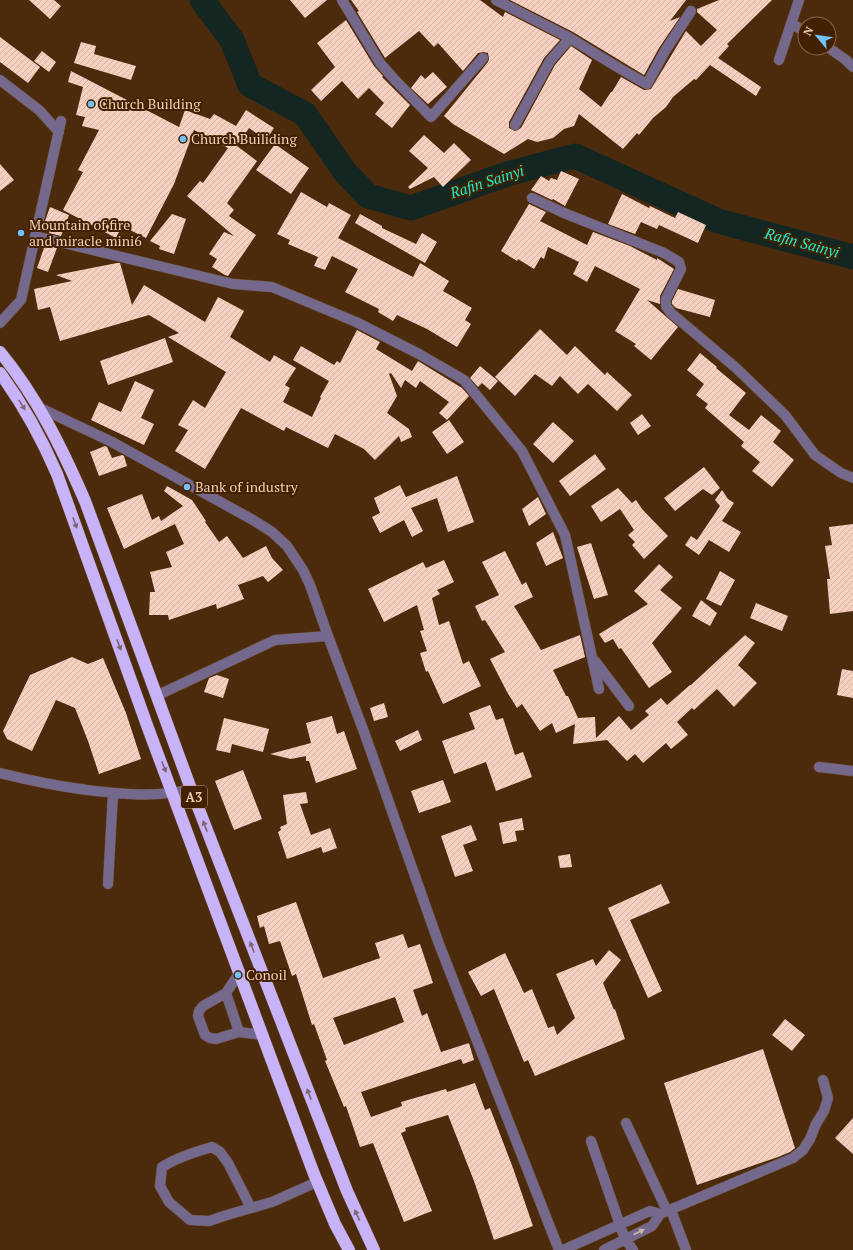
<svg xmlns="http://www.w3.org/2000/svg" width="853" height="1250" font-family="'PT Serif',serif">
<defs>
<pattern id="building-hatch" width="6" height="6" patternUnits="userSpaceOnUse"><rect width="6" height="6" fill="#f7cfc1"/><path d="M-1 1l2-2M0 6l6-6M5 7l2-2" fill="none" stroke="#d4b2a5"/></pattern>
</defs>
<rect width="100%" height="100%" fill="#4c2b0d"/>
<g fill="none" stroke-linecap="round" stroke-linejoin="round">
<path stroke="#142622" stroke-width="25" d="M 202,0 L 232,40 L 250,85 L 305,114 L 345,172 L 368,196 L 411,208 L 507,174 L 575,156 L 718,221 L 853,257"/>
</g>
<path fill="url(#building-hatch)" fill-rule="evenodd" d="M 29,0 L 54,0 L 61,6 L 50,19 Z
M 290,0 L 327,0 L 305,18 Z
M 351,0 L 480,0 L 503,17 L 505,12 L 560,40 L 544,58 L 509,122 L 509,128 L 515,131 L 521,128 L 555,65 L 571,46 L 592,60 L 579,89 L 601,107 L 611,92 L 612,92 L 621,77 L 644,90 L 651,89 L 686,31 L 701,46 L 717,30 L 697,12 L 697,9 L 719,0 L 772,0 L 727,44 L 729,46 L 718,58 L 761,87 L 756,96 L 710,65 L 696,80 L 694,79 L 673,97 L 666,107 L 653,118 L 639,135 L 637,133 L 623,149 L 579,114 L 574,126 L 564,129 L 553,138 L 537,142 L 528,139 L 504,154 L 453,124 L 444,116 L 488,62 L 489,59 L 488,53 L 484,52 L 478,53 L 463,71 L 438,43 L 434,47 L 419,31 L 385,58 L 357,12 L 359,11 Z
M 510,0 L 686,0 L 670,21 L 680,17 L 659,48 L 644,75 L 573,32 Z
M 346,20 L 374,66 L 383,76 L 382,77 L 410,105 L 392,128 L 375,114 L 384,103 L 369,88 L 358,99 L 342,81 L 321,101 L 311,90 L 335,67 L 317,43 Z
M 0,37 L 40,67 L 28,83 L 0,62 Z
M 81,42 L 96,46 L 94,54 L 136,66 L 131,80 L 74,63 Z
M 42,51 L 56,62 L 49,72 L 34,61 Z
M 71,71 L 179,127 L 185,110 L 210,119 L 214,114 L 236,126 L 246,110 L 274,128 L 266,140 L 249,128 L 237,146 L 257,161 L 227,203 L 234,210 L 229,216 L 256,235 L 228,276 L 225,275 L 212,267 L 217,259 L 209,254 L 224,232 L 234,236 L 187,196 L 200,181 L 203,183 L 228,148 L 194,130 L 174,184 L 146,238 L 122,226 L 116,238 L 63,210 L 83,172 L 78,170 L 99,130 L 82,126 L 85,117 L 76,115 L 83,87 L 68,82 Z
M 433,72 L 447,87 L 428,104 L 411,88 L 421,75 L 425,79 Z
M 424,135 L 444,153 L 454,143 L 471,160 L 443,187 L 434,177 L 410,189 L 408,187 L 428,168 L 409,151 Z
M 275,144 L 309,168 L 291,194 L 256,170 Z
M 0,164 L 14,180 L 0,191 Z
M 561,171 L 579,179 L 565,206 L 553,199 L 552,200 L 531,190 L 541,176 L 549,181 L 551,178 L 557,180 Z
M 301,192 L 327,207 L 329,203 L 351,215 L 338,238 L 413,277 L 420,263 L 449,281 L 443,291 L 472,308 L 465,320 L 471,324 L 457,347 L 427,329 L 397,315 L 393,321 L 378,312 L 379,309 L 345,292 L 358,269 L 332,256 L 325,270 L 314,266 L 318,257 L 288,244 L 290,240 L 277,234 Z
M 622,194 L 649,208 L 650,206 L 675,218 L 678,212 L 706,225 L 698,243 L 659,225 L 657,229 L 641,222 L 635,234 L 608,224 Z
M 529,204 L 546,212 L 540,221 L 587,245 L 593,232 L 630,246 L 657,260 L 657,258 L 674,269 L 660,296 L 660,304 L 647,300 L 678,327 L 651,360 L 634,346 L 636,344 L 615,331 L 640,289 L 595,266 L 587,282 L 573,274 L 579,262 L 548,247 L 544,259 L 541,257 L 534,269 L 518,259 L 517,261 L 501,251 Z
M 50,207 L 69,215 L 61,236 L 49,233 L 52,223 L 45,221 Z
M 172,214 L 186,219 L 174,254 L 159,249 L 160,246 L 150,241 Z
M 360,214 L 382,226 L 382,228 L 416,244 L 422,233 L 437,242 L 425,263 L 355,223 Z
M 45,245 L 57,248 L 48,272 L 37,268 Z
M 117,263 L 120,263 L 132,305 L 144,285 L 205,322 L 218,297 L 244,311 L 230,337 L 270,362 L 274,355 L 296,368 L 285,385 L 290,388 L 283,402 L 312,417 L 321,398 L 320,397 L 329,381 L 293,360 L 301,346 L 334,365 L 337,361 L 340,363 L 357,330 L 380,342 L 376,349 L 412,371 L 418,361 L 462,388 L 469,396 L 447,420 L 439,413 L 449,402 L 420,381 L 416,388 L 405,380 L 401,388 L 391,373 L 389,374 L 397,396 L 387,413 L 409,429 L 412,437 L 401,442 L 399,436 L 375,460 L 364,449 L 335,434 L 328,448 L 286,427 L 284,431 L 241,408 L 205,469 L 175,451 L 188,430 L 178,425 L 193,400 L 205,408 L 226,372 L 168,337 L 179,333 L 149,315 L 60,341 L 50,307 L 38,310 L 34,289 L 72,281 L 56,275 Z
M 678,289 L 715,300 L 710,317 L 676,308 L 672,304 L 672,301 Z
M 540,329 L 567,355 L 575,346 L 605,375 L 607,372 L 632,395 L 617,411 L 588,384 L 578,394 L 560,376 L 552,386 L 535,374 L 515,396 L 495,377 Z
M 165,338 L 173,362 L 108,385 L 100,361 Z
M 700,353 L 717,367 L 716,368 L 746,393 L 729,415 L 749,430 L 761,415 L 781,431 L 773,442 L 794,460 L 772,487 L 752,471 L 760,462 L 741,446 L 744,442 L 705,408 L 708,404 L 696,395 L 704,384 L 687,370 Z
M 480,366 L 498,381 L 490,390 L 482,383 L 478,387 L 470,378 Z
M 135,381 L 154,390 L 141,418 L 154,424 L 144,445 L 91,420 L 99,402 L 121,412 Z
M 642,414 L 651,426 L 638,435 L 630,423 Z
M 449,420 L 464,442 L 447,454 L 432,432 Z
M 553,422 L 574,441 L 553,463 L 533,444 Z
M 105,446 L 107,447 L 112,458 L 122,455 L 124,456 L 127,466 L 99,476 L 90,452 Z
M 595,454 L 606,469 L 570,496 L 559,481 Z
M 704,467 L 720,488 L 712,495 L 703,489 L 675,511 L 664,498 Z
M 457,476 L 474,522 L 448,532 L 437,498 L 411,508 L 423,531 L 412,537 L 404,520 L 380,533 L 372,517 L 380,513 L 374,498 L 400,485 L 406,497 Z
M 167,486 L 192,500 L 206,521 L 205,522 L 219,542 L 227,536 L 243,558 L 266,546 L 272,558 L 283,570 L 268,582 L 263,576 L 238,585 L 244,599 L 217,609 L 216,604 L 169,620 L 168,615 L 149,615 L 150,592 L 155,592 L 150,572 L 172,567 L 166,552 L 184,544 L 175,524 L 124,549 L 107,508 L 142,494 L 152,520 L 159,516 L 161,521 L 183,506 L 164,491 Z
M 618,488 L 632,503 L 636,500 L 642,509 L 668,536 L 644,559 L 632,545 L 635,542 L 628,535 L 634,530 L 620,509 L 601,522 L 591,506 Z
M 722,490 L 728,499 L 734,503 L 722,521 L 741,532 L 729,552 L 709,540 L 699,555 L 685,545 L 691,536 L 697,540 L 720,506 L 715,500 Z
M 538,497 L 546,514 L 529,526 L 522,509 Z
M 853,524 L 853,611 L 830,614 L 827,579 L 830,579 L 825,546 L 832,545 L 829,527 Z
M 553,532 L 563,558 L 546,566 L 536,543 Z
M 591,543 L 608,595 L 594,599 L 577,547 Z
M 505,551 L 522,585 L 526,582 L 533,597 L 514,606 L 541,650 L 580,635 L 585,657 L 553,670 L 566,696 L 568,696 L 578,718 L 595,717 L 596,738 L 619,716 L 631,730 L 649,715 L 645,711 L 661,698 L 667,705 L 690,685 L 691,685 L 745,635 L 755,643 L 738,665 L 757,683 L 734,707 L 717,689 L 694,710 L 692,708 L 677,722 L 688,735 L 671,749 L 666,743 L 643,763 L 635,754 L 627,761 L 607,740 L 573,744 L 575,724 L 556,733 L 552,723 L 540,731 L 522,704 L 517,708 L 507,692 L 490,659 L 505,652 L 485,620 L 482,621 L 475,606 L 499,595 L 482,562 Z
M 444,560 L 454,582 L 437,590 L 440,594 L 432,598 L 439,625 L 449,621 L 463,664 L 469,661 L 481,686 L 443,704 L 428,671 L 426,672 L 420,653 L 427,651 L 420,631 L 424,630 L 417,605 L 384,622 L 368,589 L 423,562 L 426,568 Z
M 659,564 L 673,577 L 660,590 L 682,608 L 652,643 L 672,672 L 649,688 L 621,648 L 619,649 L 613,639 L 605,643 L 599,634 L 648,604 L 634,591 Z
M 720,571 L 735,580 L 721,606 L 706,599 Z
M 701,600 L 717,613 L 710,626 L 692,616 Z
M 756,603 L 788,616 L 782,631 L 750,618 Z
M 72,657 L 88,664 L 103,658 L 126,713 L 141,759 L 99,774 L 88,741 L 75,708 L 56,700 L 32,751 L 7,739 L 3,731 L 30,675 Z
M 842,669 L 853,671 L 853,698 L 837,695 Z
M 217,675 L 229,679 L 223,698 L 204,692 L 209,678 Z
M 384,703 L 388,717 L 374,721 L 370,708 Z
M 490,705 L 496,720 L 503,718 L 515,755 L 523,752 L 532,777 L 496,791 L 486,762 L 454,774 L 442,741 L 475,729 L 469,713 Z
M 332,716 L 337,734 L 344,731 L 357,769 L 316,783 L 309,761 L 306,761 L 306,756 L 291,759 L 270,754 L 311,743 L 306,723 Z
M 224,718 L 269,729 L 263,752 L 232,744 L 230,753 L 216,750 Z
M 418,730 L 422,740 L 400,751 L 395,741 Z
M 243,770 L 262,819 L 234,830 L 215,781 Z
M 443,780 L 451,802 L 419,813 L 411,791 Z
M 306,792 L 308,803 L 300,804 L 311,835 L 330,828 L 337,848 L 323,853 L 321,847 L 287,859 L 278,832 L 281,830 L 280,827 L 287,824 L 283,795 Z
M 522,818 L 524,830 L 515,831 L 517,841 L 503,844 L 499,823 Z
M 471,825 L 477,840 L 463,845 L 473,871 L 455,877 L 441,836 Z
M 570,854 L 572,867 L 560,868 L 558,856 Z
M 661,884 L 670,903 L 630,920 L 662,991 L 648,998 L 608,908 Z
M 296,902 L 323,978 L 380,958 L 375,943 L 403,934 L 408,948 L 420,944 L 433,983 L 413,990 L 422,1016 L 427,1013 L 441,1052 L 469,1043 L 474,1060 L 463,1064 L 461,1059 L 361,1092 L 371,1117 L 402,1106 L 401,1102 L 446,1089 L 447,1092 L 475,1083 L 485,1110 L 490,1108 L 513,1168 L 533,1226 L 494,1240 L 474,1181 L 448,1115 L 405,1128 L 406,1131 L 401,1133 L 432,1211 L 404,1222 L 373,1143 L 360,1147 L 346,1106 L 344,1107 L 325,1061 L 327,1060 L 314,1024 L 312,1025 L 296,974 L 292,976 L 280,941 L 269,944 L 264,926 L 260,928 L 257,916 ZM 395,997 L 404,1022 L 344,1045 L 333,1018 Z
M 609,950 L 621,960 L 603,983 L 614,1010 L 615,1009 L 625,1039 L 535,1076 L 528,1060 L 524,1062 L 494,989 L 481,996 L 468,972 L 505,953 L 524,993 L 532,989 L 548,1028 L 554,1026 L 557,1035 L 575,1018 L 556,974 L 593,959 L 596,966 Z
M 785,1019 L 805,1035 L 792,1051 L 772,1035 Z
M 763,1049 L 795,1148 L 790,1152 L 778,1157 L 697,1185 L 664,1083 Z
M 853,1118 L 853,1154 L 835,1138 Z"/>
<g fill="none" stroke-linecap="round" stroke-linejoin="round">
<defs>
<path id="minor" d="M 342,0 L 380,63 L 395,80 L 431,117 L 483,58
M 496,0 L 570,38 L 550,61 L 515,125
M 791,23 L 805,32
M 570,38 C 596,54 621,70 647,84 L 665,51 L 691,11
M 829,48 L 846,60 L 853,67
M 779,60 L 799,0
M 0,80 L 39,110 L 59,132
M 532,198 L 564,213 L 664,253 L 679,262 L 681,269 L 666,299 L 666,306 L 671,313 L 735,367 L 785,415 L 815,455 L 841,473 L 853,478
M 35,236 L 233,284 L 272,287 L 356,322 L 419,354 L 464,380 L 522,451 L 565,535 L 599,689
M 0,323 L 21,300 L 61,121
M 38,407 L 112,442 L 253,520 L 272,532 L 287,546 L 303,570 L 310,585 L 328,636 L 364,732 L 439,944 L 559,1250
M 595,661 L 629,706
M 156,696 L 275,640 L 328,636
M 819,767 L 853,771
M 0,773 C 28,780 58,786 87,790 C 122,794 156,798 191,789
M 108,884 L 113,793
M 240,972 L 226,993 L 239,1032 L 263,1035
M 226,993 L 203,1006 L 199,1011 L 198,1016 L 205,1035 L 210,1038 L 216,1039 L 239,1032
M 626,1123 L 667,1211
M 591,1141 L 620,1225 L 625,1239 L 633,1250
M 251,1208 L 228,1163 L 220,1152 L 212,1147 C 194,1152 178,1157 162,1167 L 160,1186 L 169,1202 L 190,1220 L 209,1221 L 227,1215 L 272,1202 L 317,1182
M 671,1210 L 686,1250
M 660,1214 L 793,1158 L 803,1150 L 810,1139 L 816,1124 L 824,1111 L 828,1098 L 823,1080
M 563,1250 L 650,1211 L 660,1214 L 652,1226 L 604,1250"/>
<path id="highway" d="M 0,352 C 37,397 62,448 85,501 L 191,789 L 347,1191 L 374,1250
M 0,373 C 24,406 41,437 57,474 L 148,728 L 314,1174 L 335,1224 L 349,1250"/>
</defs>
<use href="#minor" stroke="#6a492b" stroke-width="11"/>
<use href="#highway" stroke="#6a492b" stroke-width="13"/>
<use href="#minor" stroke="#74698c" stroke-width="10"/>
<use href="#highway" stroke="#c9b3f8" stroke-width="12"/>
</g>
<defs><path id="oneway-solid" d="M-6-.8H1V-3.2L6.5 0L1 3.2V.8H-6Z"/></defs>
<g fill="#7e6371">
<use href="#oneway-solid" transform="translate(22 405) rotate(58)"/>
<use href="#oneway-solid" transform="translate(75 523) rotate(70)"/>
<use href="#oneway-solid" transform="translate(119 645) rotate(70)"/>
<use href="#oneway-solid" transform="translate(164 767) rotate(69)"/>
<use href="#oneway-solid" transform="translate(205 826) rotate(-111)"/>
<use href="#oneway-solid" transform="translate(252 947) rotate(-111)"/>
<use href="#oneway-solid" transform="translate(309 1094) rotate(-111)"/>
<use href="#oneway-solid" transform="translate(357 1215) rotate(-115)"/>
</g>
<use fill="#d2b6aa" href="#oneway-solid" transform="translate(639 1232) rotate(-27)"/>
<g fill="#72c1f5" stroke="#412102" stroke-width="1.5">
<circle cx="91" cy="104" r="4"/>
<circle cx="183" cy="139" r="4"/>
<circle cx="21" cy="233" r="4"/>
<circle cx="187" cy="487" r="4"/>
<circle cx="238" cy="975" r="4"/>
</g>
<g text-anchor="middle" stroke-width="4" stroke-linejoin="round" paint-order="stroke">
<rect fill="#412102" stroke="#bd9b7f" stroke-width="1" x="181" y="786" width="26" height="22" rx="3"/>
<g font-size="13" font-weight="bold" fill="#f2cfb4">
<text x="194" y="802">A3</text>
</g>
<g font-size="14" fill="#f2cfb4" stroke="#412102" text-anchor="start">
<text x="99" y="109">Church Building</text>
<text x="191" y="144">Church Builiding</text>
<text x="29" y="230">Mountain of fire<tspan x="29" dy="16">and miracle mini6</tspan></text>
<text x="195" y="492">Bank of industry</text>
<text x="246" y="980">Conoil</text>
</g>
<g font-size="15" font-style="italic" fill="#1aedcf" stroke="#412102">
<text transform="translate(487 182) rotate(-18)" y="5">Rafin Sainyi</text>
<text transform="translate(802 243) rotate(15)" y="5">Rafin Sainyi</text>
</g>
</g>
<g transform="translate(817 36) rotate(299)"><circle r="19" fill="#412102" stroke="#886749"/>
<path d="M0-3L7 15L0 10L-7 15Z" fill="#72c1f5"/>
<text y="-6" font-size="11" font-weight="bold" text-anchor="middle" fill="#f2cfb4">N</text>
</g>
</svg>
